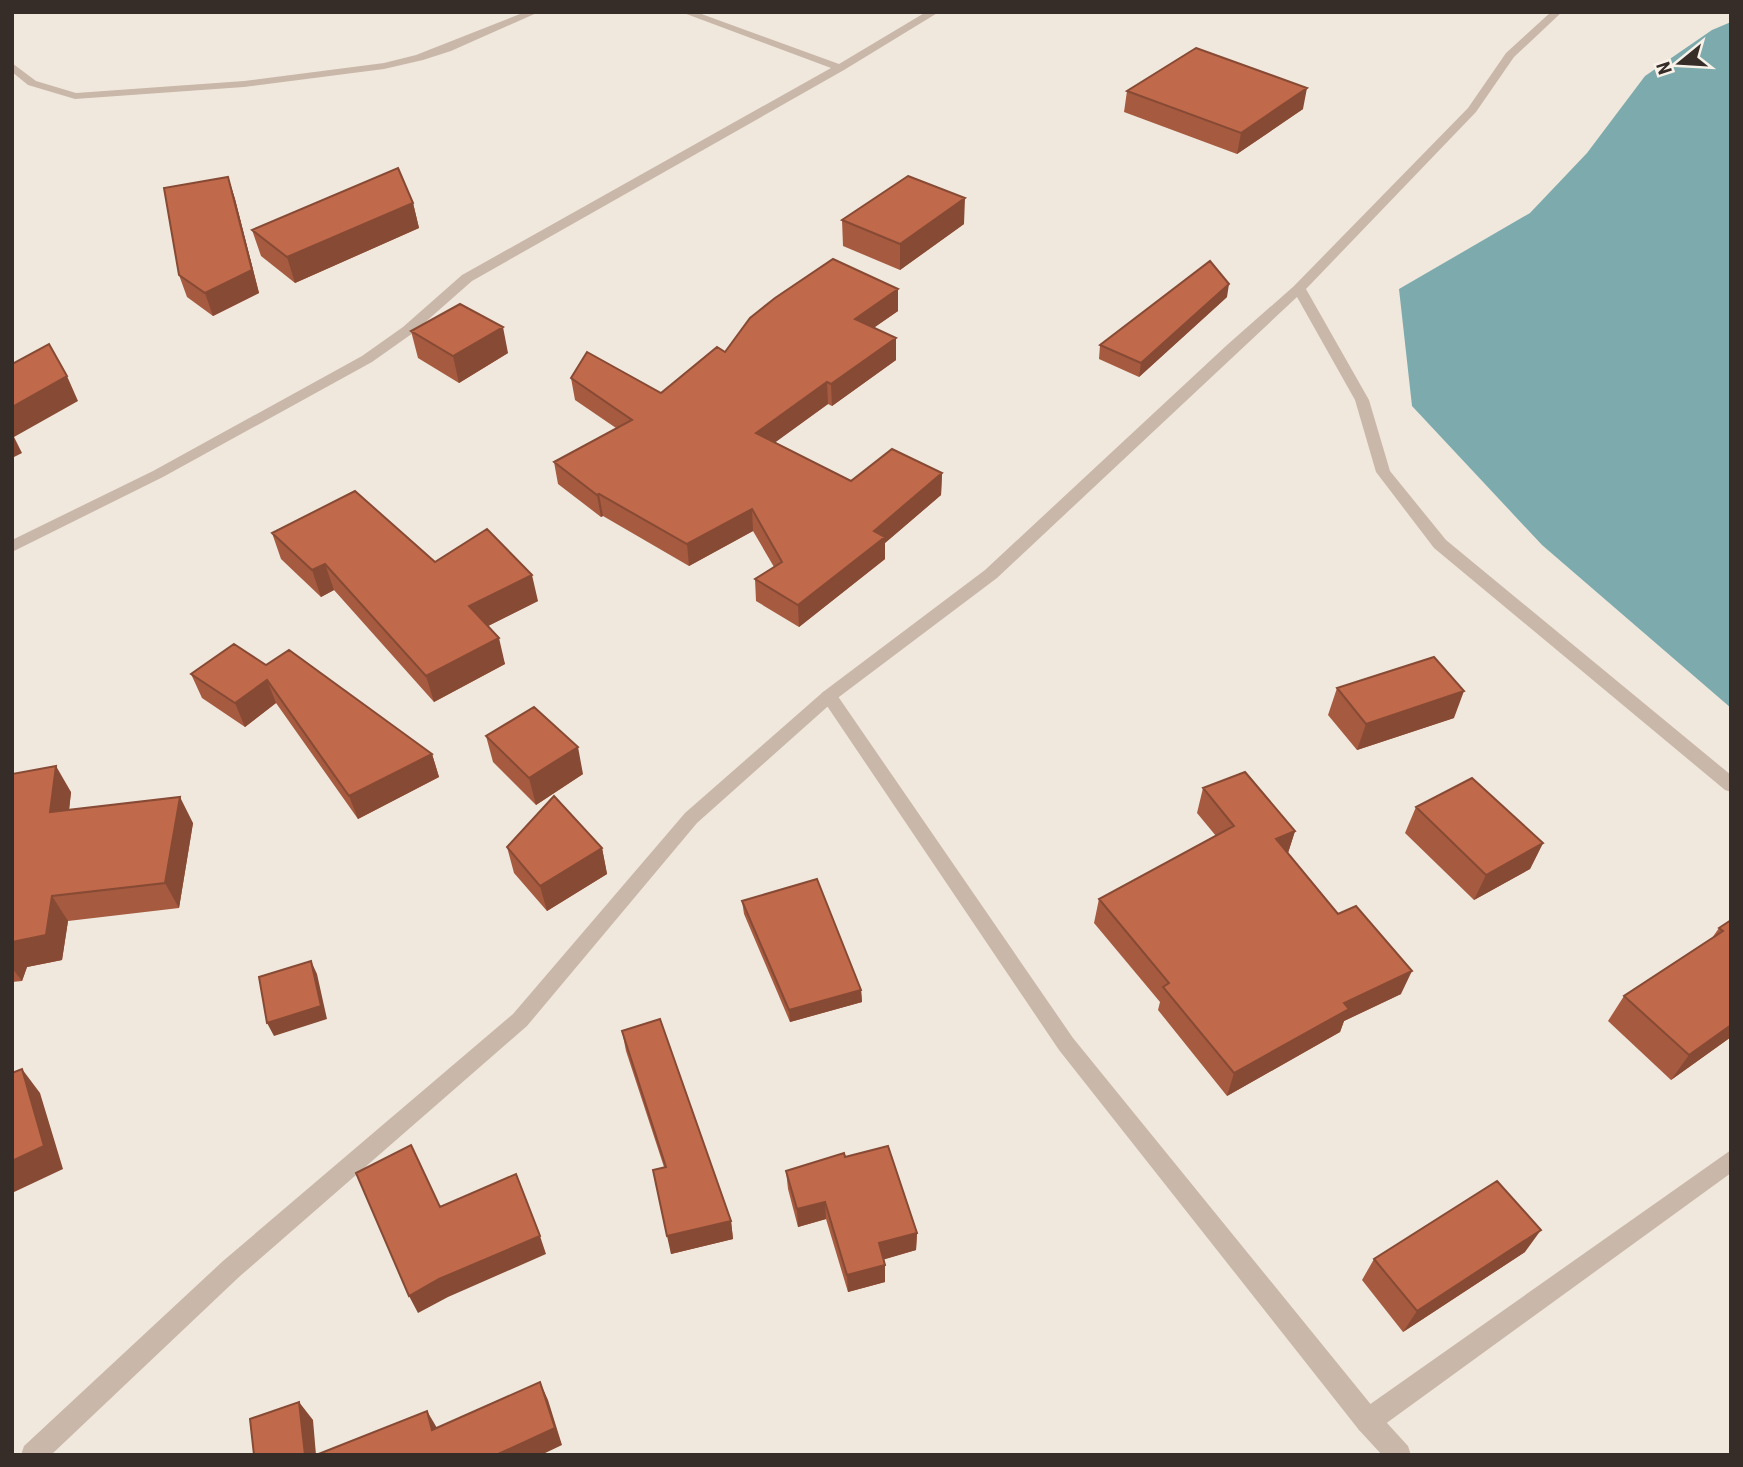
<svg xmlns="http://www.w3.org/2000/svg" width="1743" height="1467" font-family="'Roboto Condensed',sans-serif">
<rect width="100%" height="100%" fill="#f1e8dd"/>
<path fill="#7daaad" d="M 1731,22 L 1731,708 L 1542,545 L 1412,406 L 1399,289 L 1530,213 L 1587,153 L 1645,76 L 1712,30 Z"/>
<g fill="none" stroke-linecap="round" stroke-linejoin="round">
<path stroke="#b5a293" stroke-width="2.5" stroke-dasharray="2.5 2.5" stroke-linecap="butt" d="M 1726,12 L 1731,15"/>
<path fill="#c9b8a9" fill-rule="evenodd" d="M 525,12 L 539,12 L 451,51 L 423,60 L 384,69 L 244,87 L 75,99 L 28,85 L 12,72 L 12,63 L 36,81 L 76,93 L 244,81 L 384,63 L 416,55 Z
M 681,12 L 696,12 L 839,64 L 926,12 L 939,12 L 844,70 L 472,281 L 413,333 L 372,362 L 163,477 L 12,552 L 12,540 L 153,471 L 362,356 L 403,327 L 462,275 L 831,68 Z
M 1551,12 L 1562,12 L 1514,57 L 1476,112 L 1306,289 L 1369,400 L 1390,471 L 1446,540 L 1731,775 L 1731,792 L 1725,790 L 1434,548 L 1376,472 L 1355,400 L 1297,297 L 997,578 L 835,700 L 697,823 L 527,1026 L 239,1277 L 51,1455 L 21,1455 L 24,1446 L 223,1261 L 513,1014 L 685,813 L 823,692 L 985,570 L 1227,345 L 1294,286 L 1468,108 L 1506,53 Z
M 1731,1150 L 1731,1173 L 1377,1430 L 1368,1433 L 1359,1430 L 1356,1421 L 1359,1412 Z"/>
<path fill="#c9b8a9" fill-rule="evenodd" d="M 829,690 L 835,692 L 1073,1038 L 1377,1412 L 1408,1446 L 1411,1455 L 1382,1455 L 1359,1430 L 1059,1050 L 823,700 L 820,696 L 823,692 Z"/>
</g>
<path fill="#a65a40" d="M 1127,91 L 1303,109 L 1237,154 L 1124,112 Z
M 228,177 L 235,199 L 259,293 L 213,316 L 187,297 L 179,275 Z
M 413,203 L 419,228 L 295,283 L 261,256 L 252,230 Z
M 842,220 L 964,224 L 900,270 L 843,246 Z
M 898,289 L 898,311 L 873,328 L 896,338 L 896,360 L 832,406 L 828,404 L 775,442 L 851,481 L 942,473 L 941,495 L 885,543 L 885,559 L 799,627 L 756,601 L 755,579 L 774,567 L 753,531 L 689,566 L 603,516 L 601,517 L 558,484 L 554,462 L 616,428 L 575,400 L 571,378 L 661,393 L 725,352 Z
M 1227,297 L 1139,377 L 1099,359 L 1100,345 Z
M 411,331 L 508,353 L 459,383 L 418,358 Z
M 272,533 L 435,562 L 538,601 L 488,626 L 505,664 L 434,702 L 334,590 L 321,597 L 281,559 Z
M 266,665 L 432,754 L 439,777 L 358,819 L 276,703 L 245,727 L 202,698 L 191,674 Z
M 1337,688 L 1454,718 L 1357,750 L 1328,715 Z
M 486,736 L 583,774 L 536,805 L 493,762 Z
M 12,774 L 71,792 L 69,810 L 193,823 L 179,908 L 68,921 L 62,960 L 27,967 L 22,981 L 12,982 Z
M 1203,788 L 1295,831 L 1288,853 L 1401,994 L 1344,1021 L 1340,1032 L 1227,1096 L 1158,1010 L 1160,1002 L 1094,923 L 1099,899 L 1216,836 L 1197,813 Z
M 1416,807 L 1543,843 L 1530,869 L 1474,900 L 1405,833 Z
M 507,847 L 602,848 L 607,874 L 547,911 L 514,873 Z
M 742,901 L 861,990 L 862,1002 L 790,1022 L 744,914 Z
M 1731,920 L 1731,1037 L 1671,1080 L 1608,1021 L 1624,996 L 1712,938 L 1719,928 Z
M 622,1031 L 731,1221 L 733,1239 L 671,1254 L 664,1167 L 626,1051 Z
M 786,1171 L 917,1233 L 916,1250 L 884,1259 L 885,1265 L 885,1282 L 848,1292 L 826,1219 L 798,1227 L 788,1189 Z
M 1525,1252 L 1403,1332 L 1362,1280 L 1374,1259 Z"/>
<path fill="#874a34" d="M 1307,88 L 1303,109 L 1237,154 L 1241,133 Z
M 228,177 L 235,199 L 259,293 L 213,316 L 205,293 Z
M 965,198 L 964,224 L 900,270 L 900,244 Z
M 413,203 L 419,228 L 295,283 L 287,257 Z
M 1229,284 L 1227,297 L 1139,377 L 1141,363 Z
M 898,289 L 898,311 L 855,341 L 855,319 Z
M 503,327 L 508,353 L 459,383 L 453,356 Z
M 896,338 L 896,360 L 832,406 L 831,384 Z
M 67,376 L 78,401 L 14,437 L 22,453 L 12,458 L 12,407 Z
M 827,382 L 828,404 L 758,455 L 756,433 Z
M 942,473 L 941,495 L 885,543 L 885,559 L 799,627 L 798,605 L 874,531 Z
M 599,494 L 603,516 L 601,517 L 597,495 Z
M 752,509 L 753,531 L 689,566 L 687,544 Z
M 325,564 L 334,590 L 321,597 L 312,570 Z
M 532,575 L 538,601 L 476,632 L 469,606 Z
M 499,638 L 505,664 L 434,702 L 426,676 Z
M 267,680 L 276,703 L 245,727 L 235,703 Z
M 1464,691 L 1454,718 L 1357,750 L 1366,724 Z
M 578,747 L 583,774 L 536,805 L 529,778 Z
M 432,754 L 439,777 L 358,819 L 349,796 Z
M 56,766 L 71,792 L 66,838 L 50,812 Z
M 180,797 L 193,823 L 179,908 L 165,883 Z
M 1295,831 L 1287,856 L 1276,839 Z
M 1543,843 L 1530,869 L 1474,900 L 1486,875 Z
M 602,848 L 607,874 L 547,911 L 540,886 Z
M 52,896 L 68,921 L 62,960 L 27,967 L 22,981 L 12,968 L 12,942 Z
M 311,961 L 317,974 L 327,1019 L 274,1036 L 267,1023 Z
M 1412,971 L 1401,994 L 1344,1021 L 1340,1032 L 1227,1096 L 1234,1073 L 1344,1003 Z
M 861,990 L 862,1002 L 790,1022 L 789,1010 Z
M 1731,1025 L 1731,1037 L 1671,1080 L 1689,1055 Z
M 22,1069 L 40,1093 L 63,1169 L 12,1193 L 12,1161 Z
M 825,1202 L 826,1219 L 798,1227 L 797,1209 Z
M 731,1221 L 733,1239 L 671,1254 L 667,1236 Z
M 1541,1230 L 1525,1252 L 1403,1332 L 1417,1311 Z
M 917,1233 L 916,1250 L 879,1261 L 879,1243 Z
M 540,1236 L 546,1254 L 448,1297 L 418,1313 L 409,1296 L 439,1279 Z
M 885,1265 L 885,1282 L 848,1292 L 847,1275 Z
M 540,1382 L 548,1400 L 562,1445 L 541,1455 L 496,1455 Z
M 299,1402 L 313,1420 L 316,1455 L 305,1455 Z
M 427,1411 L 437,1428 L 432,1430 Z"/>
<path fill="#c1694b" stroke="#874a34" stroke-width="2" d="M 1196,48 L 1307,88 L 1241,133 L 1127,91 Z
M 398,168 L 413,203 L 287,257 L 252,230 Z
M 908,176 L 965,198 L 900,244 L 842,220 Z
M 228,177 L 252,270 L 205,293 L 179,275 L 164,188 Z
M 833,259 L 898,289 L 855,319 L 896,338 L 831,384 L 827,382 L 756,433 L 851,481 L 892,449 L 942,473 L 874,531 L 885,537 L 798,605 L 755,579 L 782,562 L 752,509 L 687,544 L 599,494 L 597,495 L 554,462 L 632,420 L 571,378 L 587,352 L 661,393 L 717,347 L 725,352 L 750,318 L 775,298 Z
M 1210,261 L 1229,284 L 1141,363 L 1100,345 Z
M 460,304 L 503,327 L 453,356 L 411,331 Z
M 49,344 L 67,376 L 12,407 L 12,364 Z
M 355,491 L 435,562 L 487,529 L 532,575 L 469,606 L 499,638 L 426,676 L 325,564 L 312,570 L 272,533 Z
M 234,644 L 266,665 L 289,650 L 432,754 L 349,796 L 267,680 L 235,703 L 191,674 Z
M 1434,657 L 1464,691 L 1366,724 L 1337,688 Z
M 534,707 L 578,747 L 529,778 L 486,736 Z
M 56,766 L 50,812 L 180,797 L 165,883 L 52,896 L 46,935 L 12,942 L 12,774 Z
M 1245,772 L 1295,831 L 1276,839 L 1338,914 L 1356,906 L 1412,971 L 1344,1003 L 1349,1009 L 1234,1073 L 1163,987 L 1169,983 L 1099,899 L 1234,826 L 1203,788 Z
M 1472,778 L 1543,843 L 1486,875 L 1416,807 Z
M 554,796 L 602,848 L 540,886 L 507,847 Z
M 817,879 L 861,990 L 789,1010 L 742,901 Z
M 1731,920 L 1731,1025 L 1689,1055 L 1624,996 L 1723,931 L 1719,928 Z
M 311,961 L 321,1006 L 267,1023 L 259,977 Z
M 660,1019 L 731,1221 L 667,1236 L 653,1170 L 666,1167 L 622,1031 Z
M 22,1069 L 44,1146 L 12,1161 L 12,1073 Z
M 411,1145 L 440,1207 L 516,1174 L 540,1236 L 439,1279 L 409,1296 L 356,1173 Z
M 888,1146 L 917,1233 L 879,1243 L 885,1265 L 847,1275 L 825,1202 L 797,1209 L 786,1171 L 844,1153 L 845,1157 Z
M 1497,1181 L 1541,1230 L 1417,1311 L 1374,1259 Z
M 540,1382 L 555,1428 L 496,1455 L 316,1455 L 427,1411 L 432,1430 Z
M 299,1402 L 305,1455 L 254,1455 L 250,1419 Z"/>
<rect width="1743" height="1467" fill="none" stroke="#362d29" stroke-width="28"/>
<g transform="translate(1680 63) rotate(252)" stroke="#f9f2e9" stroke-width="5" paint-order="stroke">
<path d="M0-5L12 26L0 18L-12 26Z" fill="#362d29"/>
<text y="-10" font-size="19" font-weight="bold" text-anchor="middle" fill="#362d29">N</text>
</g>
</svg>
